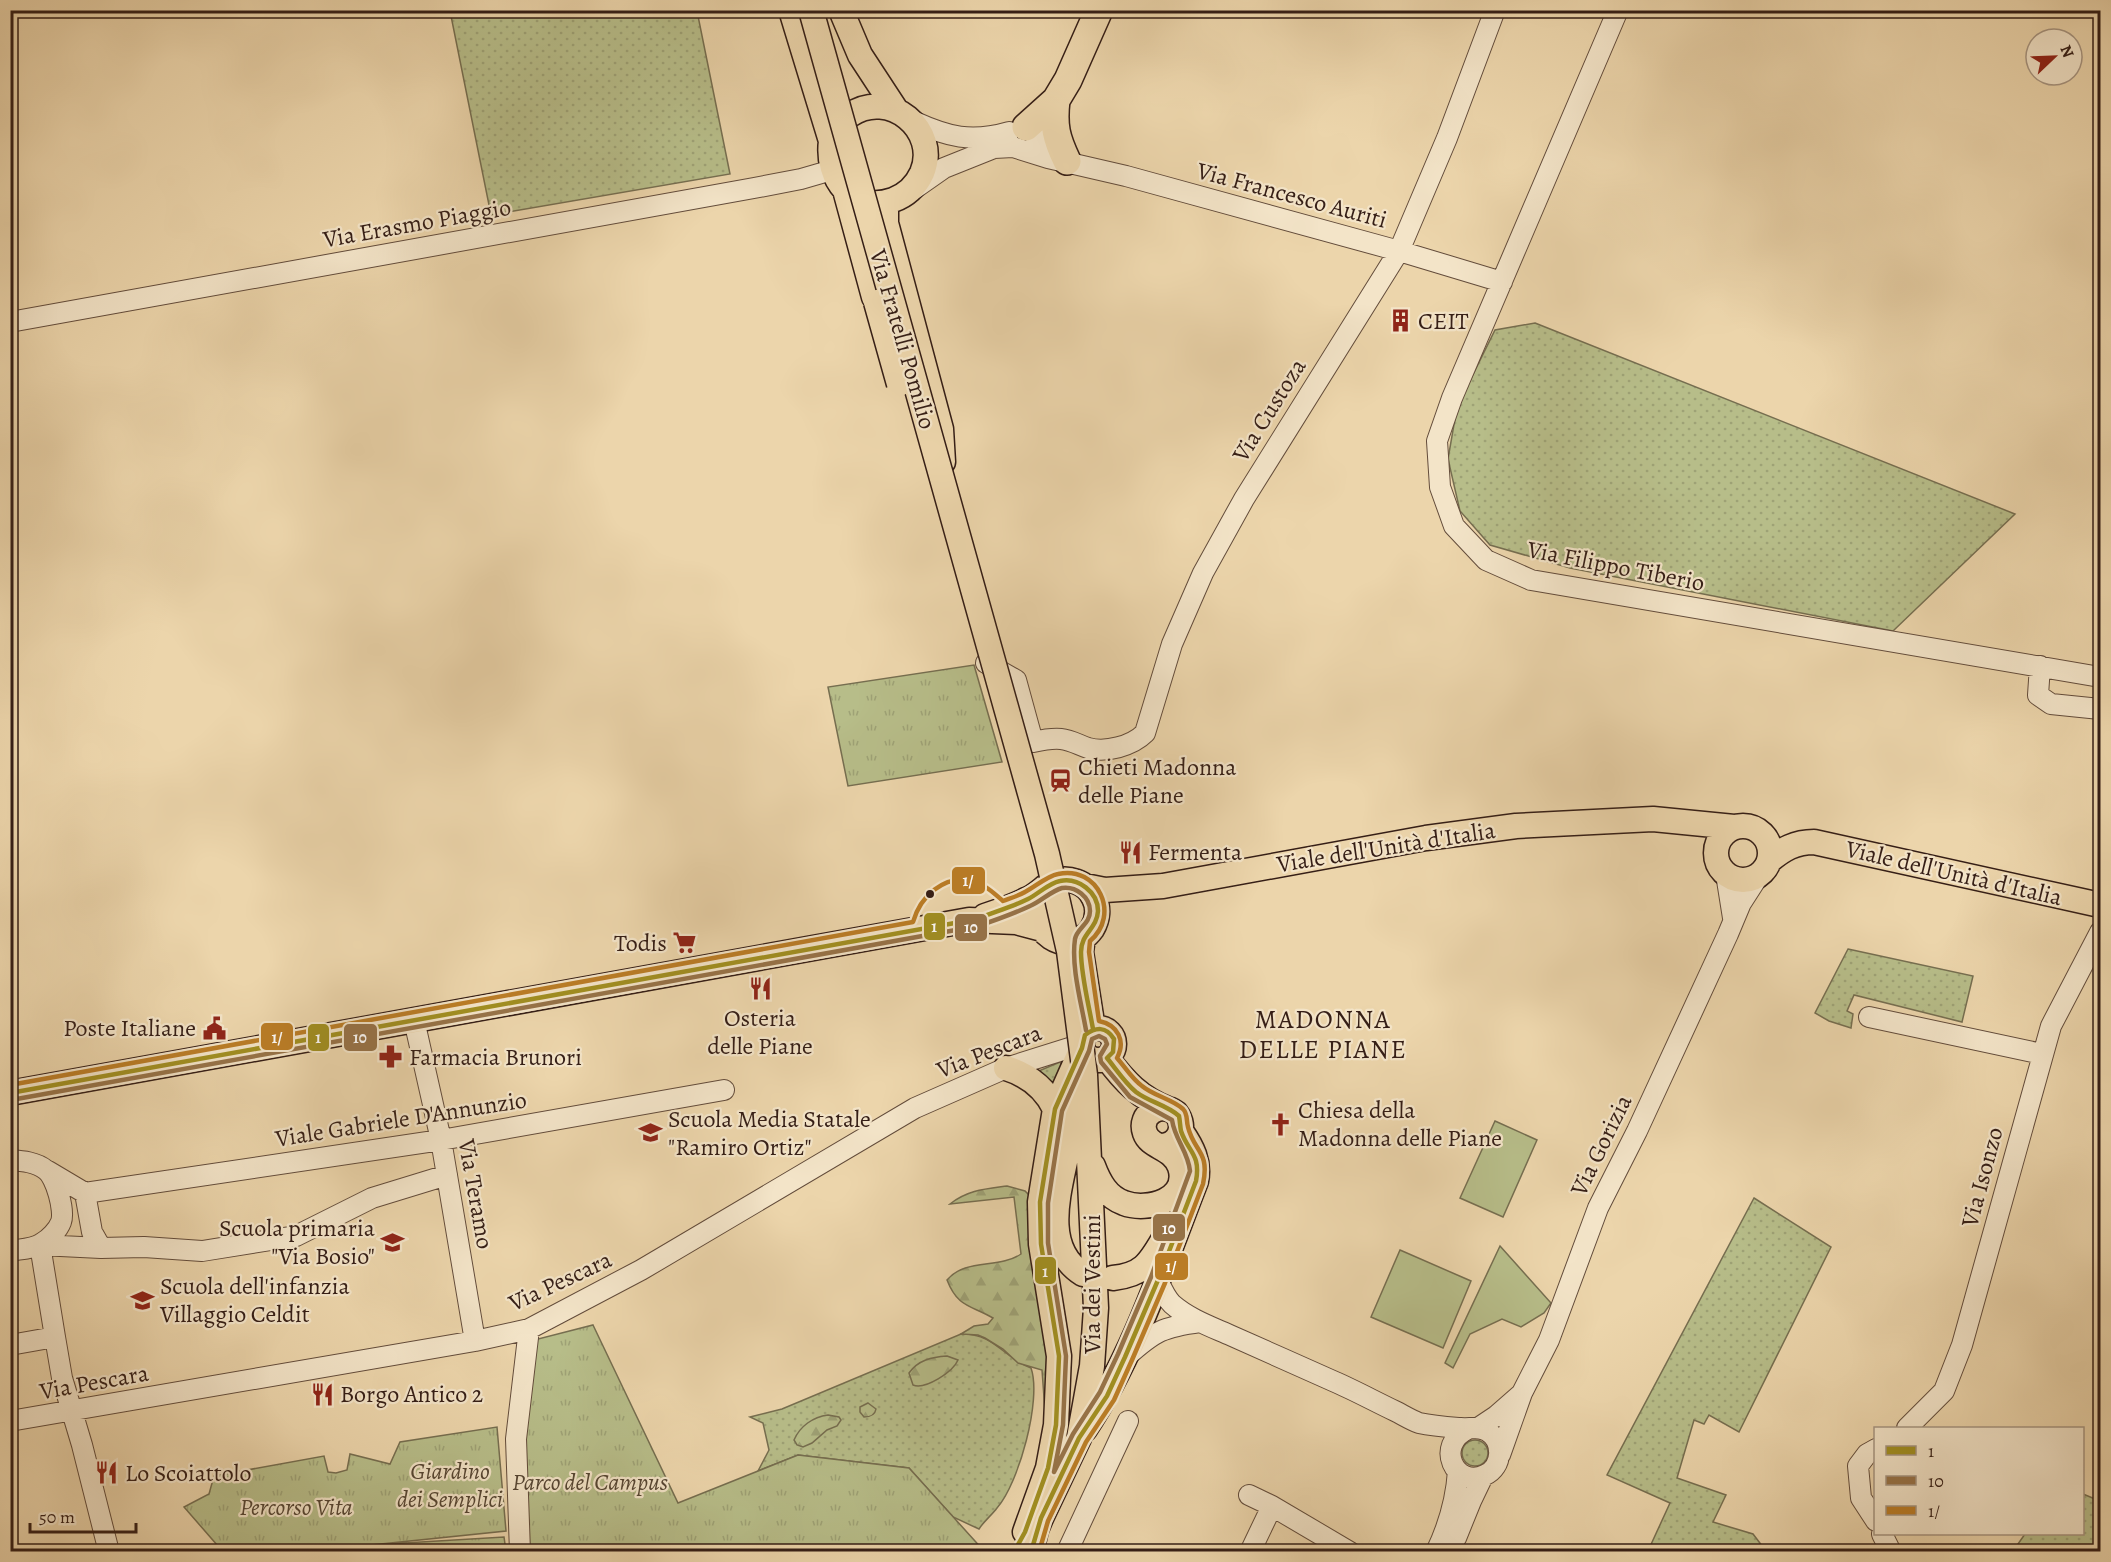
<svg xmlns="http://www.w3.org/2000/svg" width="2111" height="1562" font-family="Alegreya,serif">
<defs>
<pattern id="grass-dots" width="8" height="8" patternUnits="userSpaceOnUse" patternTransform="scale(1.5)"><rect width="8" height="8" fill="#b7bd89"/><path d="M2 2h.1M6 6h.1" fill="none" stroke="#9ea276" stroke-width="1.8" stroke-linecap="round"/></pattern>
<pattern id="forest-firs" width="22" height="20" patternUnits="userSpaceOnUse" patternTransform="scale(1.5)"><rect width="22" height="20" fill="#b7bd89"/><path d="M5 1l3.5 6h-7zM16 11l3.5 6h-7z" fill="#9ea276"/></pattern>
<pattern id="park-tufts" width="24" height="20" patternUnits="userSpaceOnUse" patternTransform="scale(1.5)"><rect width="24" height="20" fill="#b7bd89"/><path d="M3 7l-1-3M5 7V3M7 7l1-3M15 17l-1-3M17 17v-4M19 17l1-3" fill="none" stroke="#9ea276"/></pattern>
</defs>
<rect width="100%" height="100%" fill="#ecd5ab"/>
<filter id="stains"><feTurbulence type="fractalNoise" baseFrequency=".00333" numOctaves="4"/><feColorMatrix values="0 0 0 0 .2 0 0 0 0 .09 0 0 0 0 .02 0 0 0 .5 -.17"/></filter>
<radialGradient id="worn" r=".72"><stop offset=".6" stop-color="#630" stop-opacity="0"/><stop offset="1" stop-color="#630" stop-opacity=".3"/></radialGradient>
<path fill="url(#grass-dots)" stroke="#766e50" stroke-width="1.5" d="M 450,11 L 697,11 L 730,174 L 491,215 Z
M 1535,323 L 2015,514 L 1893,631 L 1570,568 L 1490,545 L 1460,511 L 1448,459 L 1457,407 L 1495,330 Z
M 1848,949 L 1973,976 L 1962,1022 L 1854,995 L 1847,1011 L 1853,1014 L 1851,1028 L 1829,1021 L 1815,1013 Z
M 1060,1062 L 1062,1066 L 1055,1097 L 1034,1073 Z
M 1754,1198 L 1831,1247 L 1739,1432 L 1709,1415 L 1704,1424 L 1694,1420 L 1677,1478 L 1726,1495 L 1713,1522 L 1753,1534 L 1766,1551 L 1648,1551 L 1670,1503 L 1607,1475 Z
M 961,1334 C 995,1333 1003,1358 1031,1368 C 1042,1399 1019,1483 997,1508 C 991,1516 984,1521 979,1529 L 953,1517 L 909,1468 L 798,1455 L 758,1471 L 769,1450 L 763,1423 L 750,1417 L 782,1409 Z
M1462 1453a13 13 0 1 1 26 0a13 13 0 1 1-26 0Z
M 2083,1494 L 2100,1501 L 2100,1551 L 2013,1551 L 2025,1534 L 2082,1534 Z"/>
<path fill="url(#forest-firs)" stroke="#766e50" stroke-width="1.5" d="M 1007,1186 L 1025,1191 L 1033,1199 L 1048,1302 L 1048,1418 L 1045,1411 L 1042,1370 L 1018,1363 L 1003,1349 L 985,1338 L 978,1335 L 961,1334 L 974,1326 L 988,1324 L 993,1318 C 971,1305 958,1308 947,1280 C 965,1258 999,1269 1021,1254 L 1014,1197 L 950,1204 C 968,1190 985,1189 1007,1186 Z
M 947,1356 L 958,1360 C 953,1372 925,1390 913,1385 L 909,1373 C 918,1360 932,1357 947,1356 Z
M 868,1403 L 876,1409 C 875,1415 870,1417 864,1417 L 860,1412 L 860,1407 Z
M 828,1415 L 839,1417 L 841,1420 L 837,1426 L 827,1430 L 812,1443 L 803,1447 L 797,1445 L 794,1440 C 800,1426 813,1417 828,1415 Z"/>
<path fill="url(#park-tufts)" stroke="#766e50" stroke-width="1.5" d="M 974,665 L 1002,762 L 848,786 L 828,687 Z
M 593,1325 L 678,1503 L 798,1455 L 909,1468 L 984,1551 L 530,1551 L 517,1465 L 534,1340 Z
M 497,1427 L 506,1531 L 371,1545 L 504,1537 L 506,1551 L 237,1551 L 218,1546 L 184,1507 L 209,1494 L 214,1476 L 324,1456 L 328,1472 L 336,1473 L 347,1470 L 350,1454 L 390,1464 L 400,1442 Z"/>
<path fill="#b7bd89" stroke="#766e50" stroke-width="1.5" d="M 1495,1121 L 1537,1140 L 1503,1217 L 1460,1198 Z
M 1500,1246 L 1551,1303 L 1544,1313 L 1521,1327 L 1502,1319 L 1470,1334 L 1453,1368 L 1445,1363 Z
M 1400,1250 L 1471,1281 L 1443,1348 L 1371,1317 Z"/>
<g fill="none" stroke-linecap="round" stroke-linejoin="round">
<defs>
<path id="minor" d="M 1618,10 L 1452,398 L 1437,441 L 1440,487 L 1454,526 L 1486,560 L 1531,580 L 2100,677
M 913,121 C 948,137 971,143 1009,132
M 1026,127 L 1065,160
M 994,148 L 1013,147 L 1048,158 L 1126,176 L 1399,251 L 1502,282
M 914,189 L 944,168 L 994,148 L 1004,142
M 10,322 L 754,188 L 801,179 L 832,170
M 986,663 L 1016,680 L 1033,742 C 1042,740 1051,738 1061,739 C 1071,740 1079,745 1088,748 C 1106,753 1132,746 1145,733 L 1172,644 L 1203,573 L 1244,499 L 1399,251 L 1447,138 L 1495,10
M 2040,666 L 2038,695 L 2051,704 L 2100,709
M 1726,874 L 1733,918
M 1869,1017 L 2042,1054
M 414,1020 L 441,1140 L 475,1341
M 10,1160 C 23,1161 36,1162 46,1170 C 56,1177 65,1211 61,1222 C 58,1230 49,1239 42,1243 C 34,1249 20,1249 10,1251
M 48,1171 L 85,1193 L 441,1140 L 724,1090
M 85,1193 L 92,1232 L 101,1248
M 40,1245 L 101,1248 L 144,1247 L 202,1251 L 296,1236 L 372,1198 L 447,1175
M 1158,1280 C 1162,1289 1165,1297 1172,1304 C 1189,1319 1212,1327 1232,1336 C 1266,1351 1299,1366 1333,1381 C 1354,1390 1374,1401 1395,1411 C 1403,1415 1411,1420 1419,1423 C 1433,1426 1447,1427 1460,1428 C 1470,1429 1478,1426 1487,1431 C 1504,1441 1503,1467 1485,1475 C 1455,1489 1434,1445 1468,1429
M 55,1337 L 62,1378 L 82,1445 L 109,1552
M 10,1345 L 55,1337 L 40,1245
M 1127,1356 C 1155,1331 1163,1327 1200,1322
M 10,1421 L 475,1341 L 529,1329 L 641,1270 L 915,1108 L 1006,1068 L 1082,1044
M 1478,1428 L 1496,1416 L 1520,1395
M 1907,1428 L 1944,1391 L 1962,1345 L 2051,1026 L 2100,932
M 1876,1449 L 1867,1454 L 1858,1466 L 1861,1498 L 1876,1521
M 1500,1455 L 1522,1393 L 1549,1340 L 1598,1208 L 1637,1131 L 1728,934 L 1741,903 L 1759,875
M 1249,1495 L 1272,1506 L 1350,1552
M 1882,1534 L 1891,1552
M 1456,1538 L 1471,1501 L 1483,1476
M 520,1552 L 516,1439 L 529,1329
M 1067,1552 L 1128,1421
M 1250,1552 L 1272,1506
M 1436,1552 C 1449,1525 1456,1501 1458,1471"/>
<path id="major" d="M 791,10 L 831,141 C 826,178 852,214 893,200 C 907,195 916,186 922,173 C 940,130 889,88 850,115 C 841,121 836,131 831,141
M 841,10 L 860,55 L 896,110
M 845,190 L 874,297
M 886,202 L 886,223 L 941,429 L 943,462
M1716 853a27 27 0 1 1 54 0a27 27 0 1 1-54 0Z
M 1769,861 C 1783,849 1795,842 1814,842 L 2100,905
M 1085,886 L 1105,890 L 1163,886 L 1426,838 L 1516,826 L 1653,819 L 1734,827
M 985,916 C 1000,911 1015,906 1028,899 C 1037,895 1043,888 1051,883 C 1067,875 1087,882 1094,898 C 1099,908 1098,919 1092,929 C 1070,960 1021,932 1042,892
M 1083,937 L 1081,952 L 1093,1029
M1082 1044a16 16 0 1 1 32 0a16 16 0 1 1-32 0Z
M 1107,1058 C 1124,1081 1140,1098 1168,1109
M 1006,1068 C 1028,1075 1045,1088 1055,1109
M 10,1093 L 969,920 L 1016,922 L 1042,929
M 1079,1098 C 1074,1119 1069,1141 1065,1162 C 1057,1199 1044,1250 1083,1274
M 1093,1166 C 1099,1182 1107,1197 1124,1203 C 1147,1212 1191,1200 1180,1167 C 1173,1147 1150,1148 1145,1133 C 1138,1114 1161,1101 1176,1113 C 1187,1127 1179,1146 1160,1146
M 1113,1278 C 1142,1275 1149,1264 1163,1240
M 1085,1429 C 1135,1353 1163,1265 1196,1181 C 1200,1162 1192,1147 1181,1131
M 1025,1532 L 1048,1468 L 1056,1425 L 1059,1356 L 1041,1244 L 1040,1202 L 1055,1109 L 1082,1048
M 1031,1552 L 1036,1530 L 1041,1518 L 1079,1438 L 1092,1366 L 1096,1308 L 1085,1075"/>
<path id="highway" d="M 1056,100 C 1053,126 1056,138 1067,161
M 1026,127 L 1056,100 L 1068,80 L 1099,10"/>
</defs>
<use href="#minor" stroke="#634c3b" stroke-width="22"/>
<use href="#major" stroke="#351e16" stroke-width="27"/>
<use href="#highway" stroke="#351e16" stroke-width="30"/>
<use href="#minor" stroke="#f3e4c8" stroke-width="20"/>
<use href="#major" stroke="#ecd5ab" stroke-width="24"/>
<use href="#highway" stroke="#ecd5ab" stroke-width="27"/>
<defs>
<path id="major-bridge" d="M 811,10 L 1047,854 L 1069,951 L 1085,1075
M 876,302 L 899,384"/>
</defs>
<use href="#major-bridge" stroke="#351e16" stroke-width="27" stroke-linecap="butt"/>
<use href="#major-bridge" stroke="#ecd5ab" stroke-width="24"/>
<defs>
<path id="bus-1" d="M 10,1093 L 977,919 C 994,912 1012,907 1028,899 C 1038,894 1049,883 1060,881 C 1078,877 1098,892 1098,911 C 1097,929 1081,933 1081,952 C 1081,975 1089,1006 1093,1029
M 1014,1552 L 1025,1532 L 1048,1468 L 1056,1425 L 1059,1356 L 1041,1244 L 1040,1202 L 1055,1109 L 1082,1048 L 1085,1035 C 1096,1027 1106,1026 1114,1039 L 1113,1052 L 1107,1058 C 1116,1069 1125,1083 1136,1092 C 1149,1102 1167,1105 1179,1116 C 1180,1121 1180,1126 1181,1131 C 1188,1152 1201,1154 1196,1181 L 1158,1280 L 1125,1357 L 1107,1396 L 1079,1438 L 1041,1518 L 1031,1552"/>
<path id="bus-2" d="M 1099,1036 L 1105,1039 L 1107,1044 L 1100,1056 L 1101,1062 L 1130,1097 L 1172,1120 C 1175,1140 1188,1151 1190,1171 L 1151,1277 L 1118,1354 L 1100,1392 L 1073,1434 L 1054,1472 L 1063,1425 L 1066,1356 L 1048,1243 L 1048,1203 L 1062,1111 L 1089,1051 L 1092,1039 Z
M 11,1100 L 978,926 C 996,920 1013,914 1030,906 C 1040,902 1051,891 1062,888 C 1076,886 1090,897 1090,911 C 1090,924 1077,928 1075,939 C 1071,966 1081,1002 1086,1030"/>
<path id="bus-3" d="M 10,1085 L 913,922 C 920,897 944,874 972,881 C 984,884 994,893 1003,901 C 1011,898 1018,896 1025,892 C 1035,887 1047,876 1058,874 C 1098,865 1121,915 1090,941 L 1089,952 L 1099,1021 C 1118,1025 1126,1041 1117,1058 C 1125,1067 1132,1079 1142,1086 C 1154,1096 1172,1099 1183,1109 C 1188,1114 1186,1120 1188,1127 C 1194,1152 1210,1151 1203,1184 L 1165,1283 L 1132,1360 L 1114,1400 L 1086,1442 L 1048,1521 L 1039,1552"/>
</defs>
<use href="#bus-1" stroke="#f3e4c8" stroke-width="9"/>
<use href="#bus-2" stroke="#f3e4c8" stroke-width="9"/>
<use href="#bus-3" stroke="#f3e4c8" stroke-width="9"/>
<use href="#bus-1" stroke="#a18f21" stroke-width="4.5"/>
<use href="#bus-2" stroke="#977348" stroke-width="4.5"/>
<use href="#bus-3" stroke="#bb7d26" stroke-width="4.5"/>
</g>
<defs>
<symbol id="building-bare" viewBox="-9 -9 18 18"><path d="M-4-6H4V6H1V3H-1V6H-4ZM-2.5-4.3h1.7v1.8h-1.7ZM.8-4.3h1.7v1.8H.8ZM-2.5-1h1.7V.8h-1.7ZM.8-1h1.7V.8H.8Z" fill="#8f2418" stroke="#f3e4c8" stroke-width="2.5" paint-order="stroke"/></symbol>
<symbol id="station-bare" viewBox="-9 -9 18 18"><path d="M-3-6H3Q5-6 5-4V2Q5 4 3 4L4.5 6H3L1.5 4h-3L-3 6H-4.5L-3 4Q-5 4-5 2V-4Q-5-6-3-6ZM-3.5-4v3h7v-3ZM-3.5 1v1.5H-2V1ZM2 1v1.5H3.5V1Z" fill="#8f2418" stroke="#f3e4c8" stroke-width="2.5" paint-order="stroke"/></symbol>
<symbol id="restaurant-bare" viewBox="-9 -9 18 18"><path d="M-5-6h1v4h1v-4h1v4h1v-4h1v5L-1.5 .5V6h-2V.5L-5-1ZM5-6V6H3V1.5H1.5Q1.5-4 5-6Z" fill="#8f2418" stroke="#f3e4c8" stroke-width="2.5" paint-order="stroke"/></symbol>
<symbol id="supermarket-bare" viewBox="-9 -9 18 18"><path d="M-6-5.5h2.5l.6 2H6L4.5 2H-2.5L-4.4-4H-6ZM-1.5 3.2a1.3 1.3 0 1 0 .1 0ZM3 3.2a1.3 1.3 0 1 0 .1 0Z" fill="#8f2418" stroke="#f3e4c8" stroke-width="2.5" paint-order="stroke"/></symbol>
<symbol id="civic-bare" viewBox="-9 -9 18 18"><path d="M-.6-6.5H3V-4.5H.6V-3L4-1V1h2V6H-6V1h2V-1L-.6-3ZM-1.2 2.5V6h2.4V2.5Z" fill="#8f2418" stroke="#f3e4c8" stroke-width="2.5" paint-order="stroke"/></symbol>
<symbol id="pharmacy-bare" viewBox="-9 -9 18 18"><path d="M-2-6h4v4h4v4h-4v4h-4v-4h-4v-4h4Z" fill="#8f2418" stroke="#f3e4c8" stroke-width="2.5" paint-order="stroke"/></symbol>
<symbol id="church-bare" viewBox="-9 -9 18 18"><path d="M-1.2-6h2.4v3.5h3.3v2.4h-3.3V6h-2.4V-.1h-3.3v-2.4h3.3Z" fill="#8f2418" stroke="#f3e4c8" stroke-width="2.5" paint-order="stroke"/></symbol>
<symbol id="school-bare" viewBox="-9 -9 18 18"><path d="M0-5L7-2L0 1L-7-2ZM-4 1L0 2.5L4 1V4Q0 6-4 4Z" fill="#8f2418" stroke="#f3e4c8" stroke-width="2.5" paint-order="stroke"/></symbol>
</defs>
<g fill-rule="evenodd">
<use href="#building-bare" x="1384" y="304" width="33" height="33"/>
<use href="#station-bare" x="1044" y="764" width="33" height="33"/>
<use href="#restaurant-bare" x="1114" y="836" width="33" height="33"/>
<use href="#supermarket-bare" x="668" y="926" width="33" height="33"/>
<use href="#restaurant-bare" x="744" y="972" width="33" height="33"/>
<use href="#civic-bare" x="198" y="1012" width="33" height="33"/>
<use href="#pharmacy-bare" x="374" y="1040" width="33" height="33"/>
<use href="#church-bare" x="1264" y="1108" width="33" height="33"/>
<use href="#school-bare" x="634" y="1116" width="33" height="33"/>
<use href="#school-bare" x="376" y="1226" width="33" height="33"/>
<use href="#school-bare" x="126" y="1284" width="33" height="33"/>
<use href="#restaurant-bare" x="306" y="1378" width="33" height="33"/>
<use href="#restaurant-bare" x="90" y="1456" width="33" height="33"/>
</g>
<circle fill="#351e16" stroke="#f3e4c8" stroke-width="2" cx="930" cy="894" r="5"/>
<g text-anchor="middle" stroke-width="4.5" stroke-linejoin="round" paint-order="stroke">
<g font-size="24" fill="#351e16" stroke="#f3e4c8">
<text transform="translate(1292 195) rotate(15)" y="8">Via Francesco Auriti</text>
<text transform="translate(417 223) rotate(-10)" y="8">Via Erasmo Piaggio</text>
<text transform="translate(903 339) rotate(74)" y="8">Via Fratelli Pomilio</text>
<text transform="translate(1269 410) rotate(-58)" y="8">Via Custoza</text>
<text transform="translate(1616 566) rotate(11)" y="8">Via Filippo Tiberio</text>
<text transform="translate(1386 847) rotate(-9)" y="8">Viale dell'Unità d'Italia</text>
<text transform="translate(1954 873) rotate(13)" y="8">Viale dell'Unità d'Italia</text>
<text transform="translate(989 1051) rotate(-21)" y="8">Via Pescara</text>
<text transform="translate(401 1119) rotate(-9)" y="8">Viale Gabriele D'Annunzio</text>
<text transform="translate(1601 1145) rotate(-64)" y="8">Via Gorizia</text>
<text transform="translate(1982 1177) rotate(-75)" y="8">Via Isonzo</text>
<text transform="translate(476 1194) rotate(80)" y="8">Via Teramo</text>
<text transform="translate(560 1281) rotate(-25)" y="8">Via Pescara</text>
<text transform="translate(1092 1284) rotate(-90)" y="8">Via dei Vestini</text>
<text transform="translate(94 1382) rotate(-10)" y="8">Via Pescara</text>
</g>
<g font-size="24" fill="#351e16" stroke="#f3e4c8" text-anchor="start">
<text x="1418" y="329">CEIT</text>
<text x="1078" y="775">Chieti Madonna<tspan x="1078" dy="28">delle Piane</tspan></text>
<text x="1148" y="860">Fermenta</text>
<text x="667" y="951" text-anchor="end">Todis</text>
<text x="760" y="1026" text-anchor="middle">Osteria<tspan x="760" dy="28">delle Piane</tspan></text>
<text x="196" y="1036" text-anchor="end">Poste Italiane</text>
<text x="409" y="1065">Farmacia Brunori</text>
<text x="1298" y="1118">Chiesa della<tspan x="1298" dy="28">Madonna delle Piane</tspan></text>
<text x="668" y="1127">Scuola Media Statale<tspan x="668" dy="28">"Ramiro Ortiz"</tspan></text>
<text x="375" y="1236" text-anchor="end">Scuola primaria<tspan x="375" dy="28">"Via Bosio"</tspan></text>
<text x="160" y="1294">Scuola dell'infanzia<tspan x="160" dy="28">Villaggio Celdit</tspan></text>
<text x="340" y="1402">Borgo Antico 2</text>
<text x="125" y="1481">Lo Scoiattolo</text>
</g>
<g font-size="24" font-style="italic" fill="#564633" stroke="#f3e4c8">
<text x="450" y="1479">Giardino<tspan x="450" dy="28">dei Semplici</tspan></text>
<text x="590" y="1490">Parco del Campus</text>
<text x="296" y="1515">Percorso Vita</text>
</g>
<g font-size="26" letter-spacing="1.5" fill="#351e16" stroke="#f3e4c8">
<text x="1323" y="1028">MADONNA<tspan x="1323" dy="30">DELLE PIANE</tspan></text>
</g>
</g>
<g stroke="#f3e4c8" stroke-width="2">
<rect x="951" y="866" width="35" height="29" rx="6" fill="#bb7d26"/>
<rect x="923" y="912" width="23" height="29" rx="6" fill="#a18f21"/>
<rect x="954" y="913" width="34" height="29" rx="6" fill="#977348"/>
<rect x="260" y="1022" width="34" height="29" rx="6" fill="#bb7d26"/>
<rect x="343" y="1023" width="35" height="29" rx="6" fill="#977348"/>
<rect x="307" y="1023" width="23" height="29" rx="6" fill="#a18f21"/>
<rect x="1152" y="1213" width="34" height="29" rx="6" fill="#977348"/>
<rect x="1154" y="1252" width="35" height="29" rx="6" fill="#bb7d26"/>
<rect x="1034" y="1256" width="23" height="29" rx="6" fill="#a18f21"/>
</g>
<g font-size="16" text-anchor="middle" font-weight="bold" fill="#fff">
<text x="968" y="886">1/</text>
<text x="934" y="932">1</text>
<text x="971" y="933">10</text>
<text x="277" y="1043">1/</text>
<text x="360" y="1043">10</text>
<text x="318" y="1043">1</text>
<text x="1169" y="1234">10</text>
<text x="1171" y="1272">1/</text>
<text x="1045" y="1277">1</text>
</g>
<rect width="2111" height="1562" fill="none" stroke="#ecd5ab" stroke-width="36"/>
<rect x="12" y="12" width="2087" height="1538" fill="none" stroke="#351e16" stroke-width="3"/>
<rect x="18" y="18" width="2075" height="1526" fill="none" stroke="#351e16" stroke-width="1.5"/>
<rect x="1874" y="1427" width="210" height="108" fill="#f3e4c8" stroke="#a79581" stroke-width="1.5"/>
<rect x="1886" y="1446" width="30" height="9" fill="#a18f21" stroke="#a79581" stroke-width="1.5"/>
<text x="1928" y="1457" font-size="18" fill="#351e16">1</text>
<rect x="1886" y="1476" width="30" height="9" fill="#977348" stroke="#a79581" stroke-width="1.5"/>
<text x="1928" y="1487" font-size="18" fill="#351e16">10</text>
<rect x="1886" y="1506" width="30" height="9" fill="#bb7d26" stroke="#a79581" stroke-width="1.5"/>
<text x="1928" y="1517" font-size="18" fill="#351e16">1/</text>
<g transform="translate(2054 57) rotate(67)"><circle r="28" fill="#f3e4c8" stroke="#a79581" stroke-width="1.5"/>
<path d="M0-4.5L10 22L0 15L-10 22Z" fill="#8f2418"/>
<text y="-9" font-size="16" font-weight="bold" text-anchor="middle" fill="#351e16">N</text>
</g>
<path d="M30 1523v9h106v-9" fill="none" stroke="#351e16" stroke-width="3"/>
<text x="39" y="1523" font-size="18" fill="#351e16" stroke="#f3e4c8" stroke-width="4.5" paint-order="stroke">50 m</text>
<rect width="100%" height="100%" filter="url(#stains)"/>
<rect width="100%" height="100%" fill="url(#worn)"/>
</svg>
